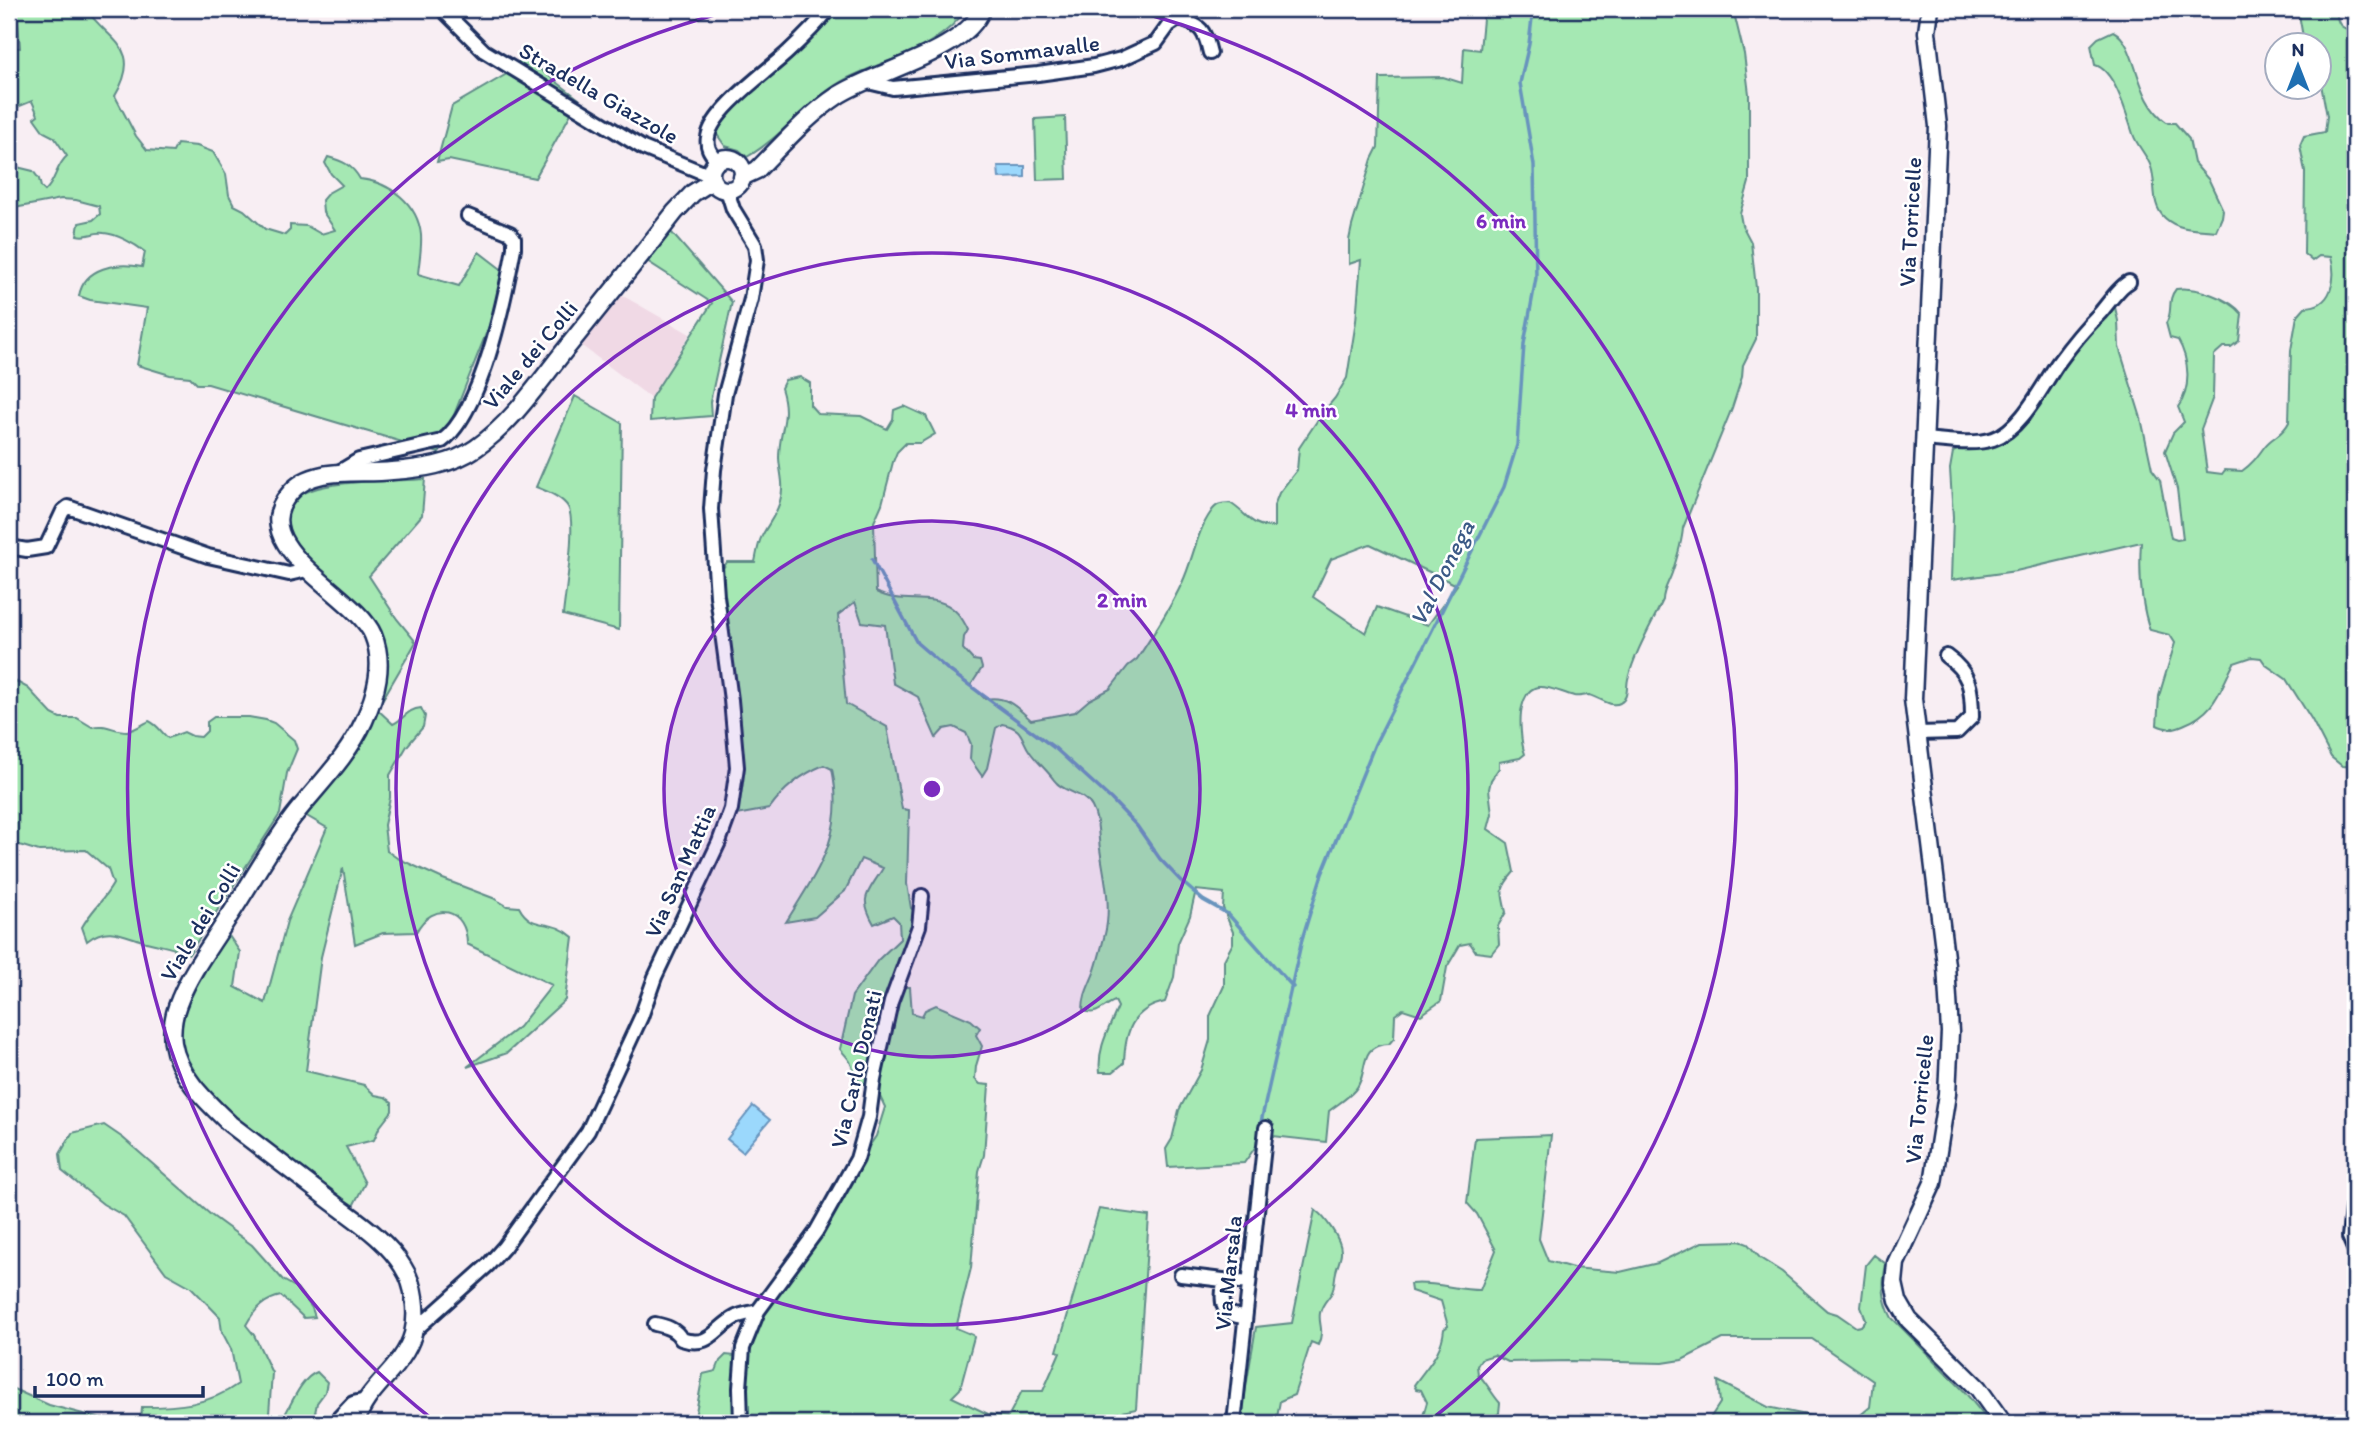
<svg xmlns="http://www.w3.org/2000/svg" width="2364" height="1432" font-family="Itim,sans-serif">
<rect width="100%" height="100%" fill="#f8eef3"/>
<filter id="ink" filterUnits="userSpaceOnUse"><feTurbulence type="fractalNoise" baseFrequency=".0143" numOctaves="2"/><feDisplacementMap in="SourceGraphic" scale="14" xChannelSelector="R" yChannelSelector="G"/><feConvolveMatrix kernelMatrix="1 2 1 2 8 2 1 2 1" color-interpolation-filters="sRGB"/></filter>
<g filter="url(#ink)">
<path fill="#f0d9e5" d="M 618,293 L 690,334 L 651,398 L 578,343 Z"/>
<path fill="#a5e8b3" stroke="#608c88" stroke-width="2" fill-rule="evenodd" d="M 17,9 L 86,9 C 109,42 144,47 115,96 L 136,136 L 147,150 L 173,152 L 177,144 L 197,146 L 213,152 L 226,174 L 229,195 L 234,205 L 244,210 L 265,229 L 285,235 L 290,230 L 290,225 L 307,226 L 321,234 L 335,230 L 323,212 L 322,200 L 328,193 L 342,185 L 331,174 L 325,163 L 328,157 C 343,161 352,165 360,179 C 390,182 418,204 421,235 C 422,248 419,262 418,274 L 459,286 L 479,252 L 509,275 L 439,453 L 208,384 L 197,384 L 190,377 L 170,375 L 137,365 L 147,308 L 90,300 L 79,296 C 84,267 117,262 142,267 L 145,252 C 135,244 117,234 104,233 C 93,231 89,238 77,235 L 79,223 L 93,220 L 100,214 L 99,206 L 76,200 L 61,199 L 9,209 L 9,165 L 33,171 L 39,179 L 41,187 L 45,191 C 56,181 56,165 67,156 L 54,137 L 44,132 L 34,118 L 38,115 L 32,101 L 15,108 L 9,108 L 9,47 L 20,48 Z
M 820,9 L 966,9 C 940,49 889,58 848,78 C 809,98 784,136 747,157 L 739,150 L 725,146 L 709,123 Z
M 1484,9 L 1733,9 L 1744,54 L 1749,94 L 1749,182 L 1740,214 L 1742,225 L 1751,242 L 1756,288 L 1756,339 L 1743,365 L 1742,377 L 1732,408 L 1683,528 C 1682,543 1677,558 1672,573 C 1669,582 1663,590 1663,600 C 1651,625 1635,652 1628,679 C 1626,687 1629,698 1620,703 C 1610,708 1599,697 1589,695 C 1584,695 1579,697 1574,696 C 1552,690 1530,674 1522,707 C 1519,718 1521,744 1525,754 L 1520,758 L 1499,762 L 1499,768 L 1491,780 L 1489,789 L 1492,814 L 1488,829 L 1508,843 L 1514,872 C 1499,889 1501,892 1506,912 L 1498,926 L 1499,944 L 1491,954 L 1476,952 L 1470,943 L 1460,945 L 1447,967 L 1441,1001 L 1421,1015 L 1403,1009 L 1395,1015 L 1394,1038 L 1389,1044 C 1356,1045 1370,1073 1355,1090 C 1348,1098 1338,1104 1329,1111 L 1326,1142 L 1264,1135 L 1244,1163 L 1168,1167 L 1166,1149 L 1172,1139 L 1179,1110 L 1201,1070 L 1210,1040 L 1210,1016 L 1224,986 L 1224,960 L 1233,943 L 1233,932 L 1223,908 L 1224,893 L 1196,890 L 1190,916 L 1178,943 L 1174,977 L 1165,1002 C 1132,1009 1125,1032 1124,1063 L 1113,1072 L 1100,1072 C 1097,1048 1109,1029 1118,1007 L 1115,1001 C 1103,1005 1096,1018 1083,1010 C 1083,994 1090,984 1095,970 C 1099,958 1102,945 1105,934 C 1112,906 1104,876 1100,849 C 1098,835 1099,820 1092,807 C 1084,792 1063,793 1054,780 C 1047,770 1037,762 1030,752 C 1020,738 1024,728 1002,724 L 996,728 L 987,768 L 982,776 L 970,759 L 971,744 L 966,733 L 954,727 L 944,729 L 936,738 L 918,697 L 893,683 L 885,625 L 862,622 L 855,602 L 838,615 L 846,704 L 887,727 L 902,809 L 909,810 L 907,884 L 911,908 L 925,922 L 898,987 L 910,987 L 912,1013 L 922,1016 L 925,1010 L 936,1005 L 971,1020 L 980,1028 L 976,1035 L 982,1046 L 976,1066 L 975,1079 L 980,1084 L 989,1085 L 984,1155 L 979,1171 L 971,1268 L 956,1328 L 973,1335 L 974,1337 L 960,1389 L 952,1397 L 988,1414 L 1008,1417 L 1022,1391 L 1043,1391 L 1060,1352 L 1057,1351 L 1099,1209 L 1149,1216 L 1136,1409 L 1117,1413 L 1117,1423 L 694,1423 L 703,1374 L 716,1371 L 720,1361 L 726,1355 L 735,1356 L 744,1350 L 754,1313 L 844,1199 L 851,1173 L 876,1136 L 885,1107 L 871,1078 L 865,1084 C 854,1079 855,1074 851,1064 C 850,1059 843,1053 840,1049 L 852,996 L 878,960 L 900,939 L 899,922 L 893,916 L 874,924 C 858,896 868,894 883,868 L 861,859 L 845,891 L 815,917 L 786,922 C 818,870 846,834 832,769 L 824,765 C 802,774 783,789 769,809 L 736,815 L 742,751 L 735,700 L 713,584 L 727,562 L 755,562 C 757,553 758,543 762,536 C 768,524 777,514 780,501 C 785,484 780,475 779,458 C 779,428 791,419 781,388 L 785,380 L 800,377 L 810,383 L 810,405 L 818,414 L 861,416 L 887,429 L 893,419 L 894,410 L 904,406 L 926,416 L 935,434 L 920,443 L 906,443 L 897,452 L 893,462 L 882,504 L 874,522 L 876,592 C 910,610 947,582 968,630 L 964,637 L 963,649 L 973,660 L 980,661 L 982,668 L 971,685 L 985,699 C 1006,695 1016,706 1031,720 L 1075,712 L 1089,700 L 1110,689 L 1128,666 L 1137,659 C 1153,635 1170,609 1182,583 C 1193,560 1196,533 1211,512 C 1216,504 1221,503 1230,503 C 1248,514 1250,527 1274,527 L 1274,506 L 1279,493 L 1297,470 L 1299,448 L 1323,412 L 1335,398 L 1347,378 L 1356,321 L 1361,260 L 1349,264 L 1349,240 L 1352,226 L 1372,159 L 1378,147 L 1380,78 L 1443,77 L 1462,83 L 1464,48 L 1480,50 ZM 1370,544 L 1457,585 L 1428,625 L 1377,607 L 1366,633 L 1313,597 L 1331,559 Z
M 2298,9 L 2337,9 C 2336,22 2340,31 2355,29 L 2355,767 L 2342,766 L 2331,757 L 2312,720 L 2286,679 L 2266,665 L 2261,658 L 2252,657 L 2234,663 C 2219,691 2216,712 2183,725 C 2173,729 2167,730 2157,725 L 2159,696 L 2175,643 L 2170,635 L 2150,630 C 2140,602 2139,572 2141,542 L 2016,571 L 1951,580 L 1953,517 L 1950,469 L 1953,452 L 2010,429 L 2035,393 L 2054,357 L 2113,298 L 2118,321 L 2119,347 L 2141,418 L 2152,469 L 2160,480 L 2171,538 L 2177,540 L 2183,539 L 2177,489 L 2165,451 L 2173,433 L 2184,422 L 2178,407 C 2192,388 2189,359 2178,340 L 2170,338 L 2166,323 C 2174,311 2166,301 2176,289 C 2195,286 2231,299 2242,314 L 2239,341 L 2231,347 L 2223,347 L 2214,355 L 2213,397 L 2201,429 L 2207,472 L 2222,474 L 2225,470 L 2242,471 C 2253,463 2257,457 2265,446 C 2273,436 2283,435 2289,422 L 2291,350 L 2297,316 L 2305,307 C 2332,307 2337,279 2331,257 L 2319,256 L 2312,261 L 2304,254 L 2305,172 L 2300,145 L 2304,136 L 2325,132 L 2327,116 L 2319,74 L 2318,46 L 2309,45 L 2303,37 Z
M 2113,31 C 2139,44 2133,100 2168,123 L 2175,123 L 2189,139 L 2194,163 L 2209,180 L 2223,210 L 2222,217 L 2216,231 C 2198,229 2179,231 2165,218 C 2150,204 2157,185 2151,167 C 2147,155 2137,146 2133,134 C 2127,116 2115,70 2095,65 L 2091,45 L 2098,38 Z
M 524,57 L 579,99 L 535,178 L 449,160 L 437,162 L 452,106 L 505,75 Z
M 1065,117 L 1067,179 L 1037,180 L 1035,119 Z
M 671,232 L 732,302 L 710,402 L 711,416 L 650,421 L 651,398 L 712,303 L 647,261 Z
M 575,396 L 622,423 L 619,630 L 563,615 C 565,594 577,523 568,507 C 562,497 547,491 536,487 Z
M 425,479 L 422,515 L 369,576 L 397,619 L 416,642 L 377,709 L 393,724 C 404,719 407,709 421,708 L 425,716 L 423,727 L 407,746 L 390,775 L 390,798 L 384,825 L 387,851 L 397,858 L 443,879 L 493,898 L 507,906 L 519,907 C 532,932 551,917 573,937 L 565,1000 L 507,1053 L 467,1067 L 519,1027 L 552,985 L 467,944 C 467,908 433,900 416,932 L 383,933 L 355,944 L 343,868 L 321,957 L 306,1071 L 364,1085 L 375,1095 L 385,1097 L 392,1102 L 392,1111 L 379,1128 L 374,1140 L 346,1147 L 365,1183 L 351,1210 C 327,1192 303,1173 279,1155 C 246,1129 183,1088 178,1043 C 174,1006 208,962 227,933 L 240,952 L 235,987 L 265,1003 L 287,921 L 327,828 L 305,815 C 340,768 398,711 384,647 L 307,564 L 284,526 C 286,519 287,511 290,505 C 305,477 394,482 425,479 Z
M 13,680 L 28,688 L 52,714 L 60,718 L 77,718 L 92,727 C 105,723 114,731 127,731 C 135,730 142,725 149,721 C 158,725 161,732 168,738 L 184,732 L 192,736 L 201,737 L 207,731 L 207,722 L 214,717 L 249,717 L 266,720 L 274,723 L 294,740 L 297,749 L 287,773 L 280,814 L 189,954 C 173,947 162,946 146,942 C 124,936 108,924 87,941 L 82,927 C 91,911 104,900 113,884 L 108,869 L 86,850 L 39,851 L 9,842 L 9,681 Z
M 104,1125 L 123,1138 L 211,1215 L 252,1245 L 283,1280 L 297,1288 L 312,1308 L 315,1317 L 304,1318 L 281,1296 C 264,1299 254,1310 246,1325 L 254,1335 L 272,1373 L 269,1414 L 283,1418 C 292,1403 301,1378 317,1372 L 327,1382 L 325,1392 L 317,1403 L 313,1423 L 141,1423 L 142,1407 C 178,1407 209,1405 238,1384 L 231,1349 L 222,1332 L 220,1317 L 191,1287 L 166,1273 L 124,1216 L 103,1204 L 62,1171 L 60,1154 L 72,1133 Z
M 1551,1135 L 1539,1239 L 1548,1261 L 1573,1268 L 1620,1272 L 1658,1263 L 1702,1242 L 1740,1241 L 1748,1244 L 1760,1258 L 1782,1272 L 1827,1311 L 1837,1314 L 1856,1327 L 1861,1326 L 1866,1320 L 1861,1307 L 1866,1265 L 1874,1255 L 1886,1264 C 1882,1284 1882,1300 1892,1318 L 1964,1391 L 1990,1423 L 1851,1423 L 1870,1407 L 1873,1381 L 1812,1339 L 1723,1339 L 1682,1360 L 1663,1363 L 1572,1361 L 1508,1362 L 1494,1355 L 1481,1359 L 1477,1366 L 1478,1374 C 1487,1383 1491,1393 1500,1403 L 1499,1413 L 1487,1423 L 1421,1423 L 1427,1402 L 1421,1390 L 1416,1389 L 1414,1385 C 1427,1366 1442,1353 1444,1329 L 1448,1326 L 1441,1301 L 1411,1291 L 1410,1284 C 1434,1281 1456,1290 1480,1290 L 1496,1250 L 1477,1214 L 1467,1203 L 1475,1138 Z
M 1315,1210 C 1325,1217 1341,1239 1341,1251 C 1342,1257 1337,1266 1336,1272 C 1334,1279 1335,1288 1331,1294 C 1326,1301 1322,1304 1320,1313 C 1318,1325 1325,1328 1318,1345 L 1311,1342 L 1294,1395 L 1280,1401 L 1276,1423 L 1240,1423 L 1256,1327 L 1292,1323 Z
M 1718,1381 L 1768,1407 L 1845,1423 L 1707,1423 L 1720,1403 Z
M 9,1387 L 49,1405 L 102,1419 L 105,1423 L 9,1423 Z"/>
<path fill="#9bd8fc" stroke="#6894bd" stroke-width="2" d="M 998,166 L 1025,166 L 1025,177 L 999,178 Z
M 753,1106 L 770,1120 L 743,1152 L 727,1139 Z"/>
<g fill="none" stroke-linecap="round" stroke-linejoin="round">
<path stroke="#6894bd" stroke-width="3.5" d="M 872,559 L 917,643 L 946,668 L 1056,749 L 1111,799 L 1137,826 L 1160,859 L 1181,881 L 1203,900 L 1228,914 L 1293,987
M 1259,1131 L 1302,939 L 1322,874 L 1375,744 L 1504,487 L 1517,445 L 1524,344 L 1536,278 L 1534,165 L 1520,83 L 1529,44 L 1533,9"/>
<defs>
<path id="minor" d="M 442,9 L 484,51 L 643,148 L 711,176
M 868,82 L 893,88 L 1038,74 L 1094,66 L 1121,59 L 1156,43 L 1169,25 L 1178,19 C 1201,24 1205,31 1210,53
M 717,161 C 711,153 706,148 708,137 C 712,110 768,71 788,52 C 803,38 817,24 829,9
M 1923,439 C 1944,440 1972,446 1993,439 C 2021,430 2042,386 2058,363 C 2071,345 2085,328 2100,313 C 2107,305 2120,286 2129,282
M 339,472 L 359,460 L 442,441 C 482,411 505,298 514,248 L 514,238 L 510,233 L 468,216
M 9,547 L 27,550 L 46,547 L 63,511 L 68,507 L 208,556 L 289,574 L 307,570
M 1917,733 L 1957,732 L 1972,717 C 1972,688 1970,673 1946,656
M 2352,1208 L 2349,1237 L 2355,1251
M 1181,1275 L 1248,1283
M 1224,1280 C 1222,1301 1218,1315 1245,1317
M 655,1324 C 665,1326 676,1329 681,1339 C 711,1349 714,1328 736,1317 C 742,1314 751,1313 758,1311
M 413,1332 L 488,1265 L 504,1247 L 588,1131 L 641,1017 L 655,977 L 719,842 L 731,809 L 737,767 L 731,700 L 717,596 L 711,509 L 714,470 L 725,394 L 751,299 L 757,260 L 755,245 L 733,209 L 727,190
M 334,1423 L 353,1403 L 366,1400
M 741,1423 L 740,1388 L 743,1348 L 758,1311 L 816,1232 L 857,1159 L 869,1117 L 874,1079 L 891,1002 L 919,926 L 922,896
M 1234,1423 L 1266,1128"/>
<path id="tertiary" d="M 1930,9 L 1927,32 L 1938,126 L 1913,699 L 1946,965 L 1950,1032 L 1947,1094 L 1933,1183 L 1896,1263 L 1894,1283 L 1898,1301 L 1909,1320 L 1978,1388 L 2003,1423
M711 174a16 16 0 1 1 32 0a16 16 0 1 1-32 0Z
M 742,177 L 757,170 C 782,145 807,116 837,96 C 874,71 965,53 982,9
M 356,1423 C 365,1387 403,1370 413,1334 C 418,1314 415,1285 403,1267 C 387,1240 357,1221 332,1202 C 298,1176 264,1150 230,1124 C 207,1102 178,1076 173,1043 C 171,1028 174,1013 180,999 C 191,971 212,944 228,918 C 250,885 269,849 293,817 C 318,785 347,758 364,721 C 376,694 385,664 373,635 C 356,594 242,547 290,493 C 313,465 359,475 392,471 C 420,469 452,465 476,448 C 512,423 538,384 565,350 C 602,304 639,258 675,212 L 693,193 L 712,181"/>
</defs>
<use href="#minor" stroke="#1b2f5e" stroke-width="18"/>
<use href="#tertiary" stroke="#1b2f5e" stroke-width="21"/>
<use href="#minor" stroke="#fff" stroke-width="12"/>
<use href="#tertiary" stroke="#fff" stroke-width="16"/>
</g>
</g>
<circle cx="932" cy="789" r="268" fill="#7b2cbf" fill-opacity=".12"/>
<g fill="none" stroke="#7b2cbf" stroke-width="3.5">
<circle cx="932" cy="789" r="268"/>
<circle cx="932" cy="789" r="536"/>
<path d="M437 1423A804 804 0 0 1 737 9M1127 9A804 804 0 0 1 1427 1423"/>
</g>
<g text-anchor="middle" stroke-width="5" stroke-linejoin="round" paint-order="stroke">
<g font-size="23" fill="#1b2f5e" stroke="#fff">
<text transform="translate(1022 52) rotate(-7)" y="8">Via Sommavalle</text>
<text transform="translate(599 93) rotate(30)" y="8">Stradella Giazzole</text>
<text transform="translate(1910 222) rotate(-87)" y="8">Via Torricelle</text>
<text transform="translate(530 355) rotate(-50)" y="8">Viale dei Colli</text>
<text transform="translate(680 871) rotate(-66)" y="8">Via San Mattia</text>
<text transform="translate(200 922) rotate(-59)" y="8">Viale dei Colli</text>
<text transform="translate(856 1069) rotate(-77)" y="8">Via Carlo Donati</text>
<text transform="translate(1919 1099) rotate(-84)" y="8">Via Torricelle</text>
<text transform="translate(1228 1273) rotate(-84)" y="8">Via Marsala</text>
</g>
<g font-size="24" font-style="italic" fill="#3b5986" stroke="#fff">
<text transform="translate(1442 573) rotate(-63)" y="8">Val Donega</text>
</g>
</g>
<circle cx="932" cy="789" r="10" fill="#7b2cbf" stroke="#fff" stroke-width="3.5"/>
<g font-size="21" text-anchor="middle" font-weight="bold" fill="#7b2cbf" stroke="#fff" stroke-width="5" stroke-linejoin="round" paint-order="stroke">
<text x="1501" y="228">6 min</text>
<text x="1311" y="417">4 min</text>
<text x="1122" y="607">2 min</text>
</g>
<rect width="2364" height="1432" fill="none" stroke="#fff" stroke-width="35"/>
<rect x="18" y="18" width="2329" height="1397" fill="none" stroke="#1b2f5e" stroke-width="2.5" filter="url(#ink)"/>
<g transform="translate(2298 66)"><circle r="33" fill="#ffffff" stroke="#a4acbf" stroke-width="2"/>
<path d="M0-5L12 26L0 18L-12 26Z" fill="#1f6fb2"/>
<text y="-10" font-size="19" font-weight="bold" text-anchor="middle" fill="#1b2f5e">N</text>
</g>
<path d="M35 1386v10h168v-10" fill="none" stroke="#1b2f5e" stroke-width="3.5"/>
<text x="46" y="1386" font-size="21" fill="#1b2f5e" stroke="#ffffff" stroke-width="5" paint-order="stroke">100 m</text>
</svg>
